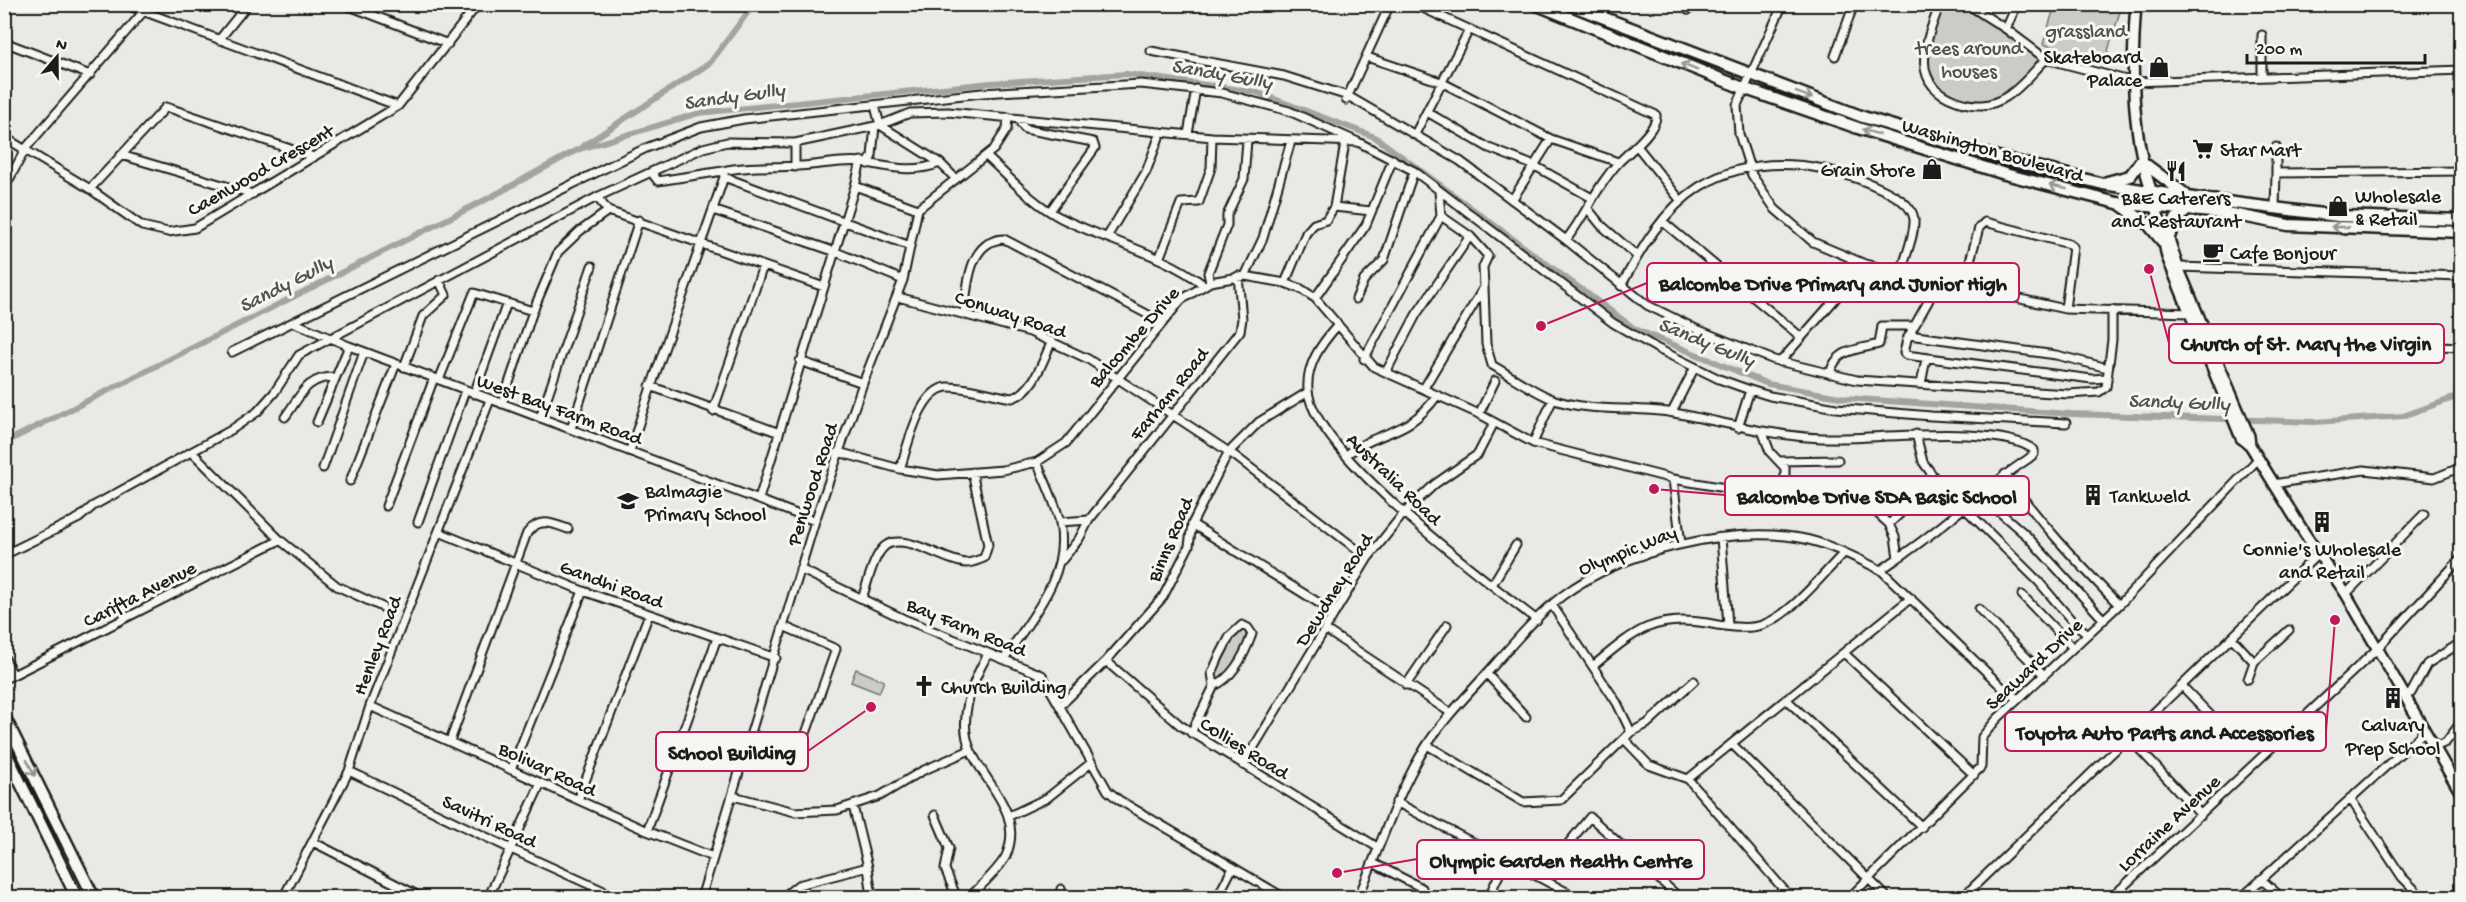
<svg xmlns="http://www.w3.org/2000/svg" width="2466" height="902" font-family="'Gochi Hand',sans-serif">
<rect width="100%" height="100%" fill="#e9e9e5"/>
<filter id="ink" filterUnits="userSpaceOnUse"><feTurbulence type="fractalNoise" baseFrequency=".0167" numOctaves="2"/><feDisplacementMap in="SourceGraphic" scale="12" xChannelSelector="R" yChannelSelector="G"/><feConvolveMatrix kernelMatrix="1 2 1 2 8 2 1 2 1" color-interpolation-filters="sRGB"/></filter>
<g filter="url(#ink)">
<path fill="#cbcbc7" stroke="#747472" stroke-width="1.5" d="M 1942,5 L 1966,5 L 2046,59 L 2007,97 L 1972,106 L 1930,84 C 1921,59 1931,28 1942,5 Z
M 2055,5 L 2122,5 L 2104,64 L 2043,44 Z
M 1239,628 L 1245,629 C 1250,647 1231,671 1218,681 L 1215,676 Z
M 856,669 L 884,681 L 879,693 L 851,682 Z"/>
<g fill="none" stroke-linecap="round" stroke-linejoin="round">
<path stroke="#a3a3a1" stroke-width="6" d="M 583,146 L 710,63 L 754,4
M 4,443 L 489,198 L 577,150 L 699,113 L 991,83 L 1126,74 L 1256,92 L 1375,137 L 1635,329 L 1768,384 L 1845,398 L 2071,414 L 2315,422 L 2403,416 L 2462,395"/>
<defs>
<path id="minor" d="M 124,4 L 398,106
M 344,4 L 448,44
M 1414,4 L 1656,115 C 1658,129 1629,152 1619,162 C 1597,185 1586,215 1566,240
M 1682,4 L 1688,10 L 1696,4
M 1783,4 L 1737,105 L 1739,134 L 1752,175 L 1775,209 L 1813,242 L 1865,264 L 2065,309 L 2190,313
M 1940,4 C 1926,41 1907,84 1957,101 C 1975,107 1990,107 2006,97 C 2021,88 2034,71 2046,59
M 1967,4 L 2006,29 L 2046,59 L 2134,82 L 2462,70
M 2006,29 L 2017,4
M 219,40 L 248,4
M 4,42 L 90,75
M 1151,51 L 1284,76 L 1348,96 L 1460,161 L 1566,240 L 1647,305 L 1694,328 L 1774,360 L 1857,380 L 2068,394 L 2099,392 L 2106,387 L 2112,340 L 2112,310
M 1835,56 L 1854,4
M 1367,57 L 1441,82 L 1551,139 L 1618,162
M 2262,77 L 2262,35
M 1346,100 L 1390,4
M 875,106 L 880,125 L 910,113 L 948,112 L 1212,137 L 1211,168 L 1199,202 L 1181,203 L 1159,259
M 1427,112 L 1489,148 L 1535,166 L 1592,198
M 1020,119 L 1021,124 L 1025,129 L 1093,142 L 1095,148 L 1050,211
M 1188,134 L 1196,89
M 1415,134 L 1469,30
M 4,137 L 90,189 L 142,226 L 168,232 L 195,228 L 398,106 L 478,4
M 1212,137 L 1358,142 L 1414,171 L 1613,323 L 1658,349 L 1719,379 L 1750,390 L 1770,396 L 1836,408 L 1931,416 L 2066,423
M 795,143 L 795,167
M 1637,146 L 1681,201
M 2276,147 L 2276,173
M 121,155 L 253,194
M 986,156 C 1009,177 1033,204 1061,218 C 1107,241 1162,253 1204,285
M 868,164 L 872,156 L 875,126
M 651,172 L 658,181 L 723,171
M 724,177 L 910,246
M 855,186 L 861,161
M 4,189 L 26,148 L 150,4
M 90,189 L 166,107 L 314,157
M 597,197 L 608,211 L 824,287
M 1512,200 L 1551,139
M 1334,207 L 1371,211
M 1588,209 L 1601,225 L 1637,256
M 2275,209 L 2276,173 L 2462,171
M 713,210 L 836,252 L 903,280
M 1662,221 L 1801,337
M 1107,237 L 1146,172 L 1161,132
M 2178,267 L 2462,276
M 1245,276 L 1263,238 L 1291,141
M 1934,280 L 1929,300 L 1907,339 L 1904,353 L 1906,355 L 2092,379 L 2106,378
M 1210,282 L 1208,273 L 1227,225 L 1227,215 L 1244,179 L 1247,140
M 1285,283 L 1306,233 L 1314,224 L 1326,220 L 1334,207 L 1345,143
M 1621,286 C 1641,249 1663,210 1699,187 C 1756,152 1825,162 1882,189 C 1894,195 1912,204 1914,219 C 1915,235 1905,257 1901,273
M 1963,286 L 1979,228 L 1985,222 L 2069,244 L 2073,247 L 2065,309
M 1484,287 L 1486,344 L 1492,365 C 1511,376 1531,390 1552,399 C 1590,413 1635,406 1674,413 C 1724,422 1771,436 1822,438 C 1868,440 2001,423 2034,450 L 2034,454 L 2028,459 C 1982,489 1944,528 1898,558
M 898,297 L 1030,332 L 1088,359 L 1235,456 L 1368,558
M 1315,298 L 1366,225 L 1393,159
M 1356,299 L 1364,280 L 1384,260 L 1414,171
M 964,314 C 967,286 969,240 1004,239 L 1162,322
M 295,323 L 349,346 L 815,521
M 1337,326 C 1321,344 1306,365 1308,390 C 1313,453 1485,580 1537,620
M 1909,335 L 2056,355 L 2108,368
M 2209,337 L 2462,347
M 232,352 L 646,148 L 701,127 L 744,119 L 982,93 L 1141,84 L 1222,93 L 1289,111 L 1358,142
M 1364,359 L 1441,216 L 1439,191
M 800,361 L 863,383
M 1780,362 L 1837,297 L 1852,260
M 404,367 L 423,316 L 446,295 L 439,280
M 1386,372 L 1416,315 L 1470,236
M 1830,374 C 1836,348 1858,350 1879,344 L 1882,326 L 1914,326
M 439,380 L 474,293 L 533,311
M 1921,384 L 1926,359
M 650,386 L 777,432
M 1424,388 L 1484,287 L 1483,267 L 1488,256 L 1470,236 L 1441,216
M 474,394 L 507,303
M 502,404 L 533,311 L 558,252 L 580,231 L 608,211
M 713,411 L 763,266
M 1672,412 L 1695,367
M 1479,414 L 1495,381
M 285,417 C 301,396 305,377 335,377
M 540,418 L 592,266
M 317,422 L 349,346
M 1738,428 L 1750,390
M 571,429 L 639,220
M 1763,433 L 1770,452 L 1785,468 L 1785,487
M 1533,443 L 1553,399
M 630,451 C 659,359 693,269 724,177 L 723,171 C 749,165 772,168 797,166 C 818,166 843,159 862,162 C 890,167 913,174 940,163
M 192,452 L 280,540 L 337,586 L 382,607
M 838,452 L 900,469 L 938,475 L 1003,470 L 1037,462 L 1066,443 L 1181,300 L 1210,282 L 1245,276 L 1285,283 L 1301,289 L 1315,298 L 1374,367 L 1479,414 L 1533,443 L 1673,479 L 1725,488 L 1758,490 L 1785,487 L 1817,497 L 1862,500 L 1889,524 L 1895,537 L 1898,558 L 1881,570
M 1346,455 C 1382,428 1406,438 1437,396
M 1779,461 L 1838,460
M 323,468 L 364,352
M 900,469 C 908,446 919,390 947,387 C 964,386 994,395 1012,398 C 1034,392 1043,360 1052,341
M 2005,474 C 2039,522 2078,563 2119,605
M 1673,479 L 1681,544
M 1936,480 L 2039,582 L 2073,622 L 2088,634
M 350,481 L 396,364
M 2273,484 L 2364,470 L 2434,478 L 2462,467
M 1979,494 L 2027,536 L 2104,620
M 759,499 L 855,186 L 918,209
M 386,506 L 434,378
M 418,522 L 465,391
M 1060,522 L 1089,520
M 1192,524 L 1335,613
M 1889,524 L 1936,480 L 1923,462 L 1916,434
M 439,532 L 583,591 L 776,658
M 1721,538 L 1728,625
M 4,555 L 79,518 L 93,506 L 231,430 L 257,412 L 274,393 L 299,355 L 597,197 L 703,148 L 727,142 L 795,143 L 880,125 L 940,163 L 956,179
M 1062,560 L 1079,539 L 1089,520 L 1240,331 L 1242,319 L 1238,276
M 800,569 L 904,619 L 1042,675 L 1108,791 L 1119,800 L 1285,898
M 1492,585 L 1516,545
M 2346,594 L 2424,514
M 2022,595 L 2073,648
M 862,598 C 868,583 873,556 885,546 C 904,531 945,562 966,563 C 972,563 978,560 984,558 L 988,545 L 972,472
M 1979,609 L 2044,675
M 1326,630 L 1451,713
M 2232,638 L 2254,662
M 1844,653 L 1974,775
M 4,657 L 13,675 L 4,679
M 1004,659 C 1032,616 1070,576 1060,523 C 1056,503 1045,482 1037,462
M 1106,661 L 1180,725 L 1377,847
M 1593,666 C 1633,633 1652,614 1707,623 C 1722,626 1747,630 1762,625 C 1791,615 1822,575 1844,553
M 1487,674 L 1526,717
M 13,675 L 280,540
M 2248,679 L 2254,662 L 2289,630
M 1406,685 L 1447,625
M 2182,686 L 2215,720
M 2405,695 L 2411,693 L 2427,664 L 2462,642
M 1788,701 L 1922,827
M 1061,705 L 1106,661 L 1163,597 L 1189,546 L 1192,524 L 1228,453 L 1259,422 L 1308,392
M 370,706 L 647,831 L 713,857
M 1631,732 L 1647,724 L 1694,681
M 1191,733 L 1214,686 L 1212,673 L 1219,657 L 1230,636 L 1242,625 L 1248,628 L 1252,634 C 1245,654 1234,677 1214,686
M 752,734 L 799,753 L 836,649 L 783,626
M 2129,738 L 2201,815
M 1624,739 L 1649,765 L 1688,779 L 1791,898
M 450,741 L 527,533 C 539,517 552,523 568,529
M 1732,744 L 1888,898
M 1427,745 L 1523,802 L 1561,800 L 1631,732 L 1617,703 L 1552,605
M 2435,747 L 2446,742 L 2462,721
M 1243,765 L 1368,558 L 1404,513 L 1435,484 L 1478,454 L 1494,423
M 511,770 L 583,591
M 349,771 L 511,849 L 619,898
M 1688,779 L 1911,598
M 733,796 L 795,812 L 837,810 L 880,796 L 922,771 L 970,750
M 2350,798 L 2402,877 L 2423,898
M 578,800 L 649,614
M 1396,802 L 1578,898
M 853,806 L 868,867 L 872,898
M 935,815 L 949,848 L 945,869 L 957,898
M 1009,816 L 1047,798 L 1091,763
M 647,831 L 717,638
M 313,842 L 423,898
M 1373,863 L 1422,888
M 1540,878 L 1590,817 L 1680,898
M 2261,879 L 2282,898
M 283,898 L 349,771 L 370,706 L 490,400
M 488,898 L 541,783
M 701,898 L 815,521 L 863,383 L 903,280 L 918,209 L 994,149 L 1007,129 L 1008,117
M 782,898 L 798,885 L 868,867
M 969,898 C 981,885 998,871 1006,856 C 1024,814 987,786 971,751 C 957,720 972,681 988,654
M 1060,898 L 1061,889
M 1183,898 L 1186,893
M 1217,898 L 1233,867
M 1358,898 C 1380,847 1396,795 1425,748 C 1443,719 1467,696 1489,671 C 1512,645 1535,617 1562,596 C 1622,551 1727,526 1800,538 C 1828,543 1856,558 1881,570 L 2003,688 L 2018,699
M 1488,898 L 1506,860
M 1849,898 L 1981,767 L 1982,737 L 1997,719 L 2119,605 L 2258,459
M 1962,898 L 2319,553
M 2111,898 L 2378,648 L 2462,557
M 2241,898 L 2425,731"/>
<path id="major" d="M 2136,4 C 2131,68 2131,138 2154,198
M 2156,205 L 2167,257 L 2241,438 L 2250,445 L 2305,534 L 2346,594 L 2462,795
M 2166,230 L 2178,267 L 2249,436 L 2250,445"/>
<path id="highway" d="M 1535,4 L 1743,88 L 1858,128 L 2005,174 L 2117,203 L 2232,214 L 2288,225 L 2462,232
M 1568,4 L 1863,117 L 1990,155 L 2103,184 L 2194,198 L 2338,216 L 2462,220
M 2107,182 L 2130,176 L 2141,161 L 2185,194
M 2121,205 L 2149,225 L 2163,242
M 2169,237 L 2176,219 L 2189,209
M 4,716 L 94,898
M 4,749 L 77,898"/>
</defs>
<use href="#minor" stroke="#1c1c1c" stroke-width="11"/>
<use href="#major" stroke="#1c1c1c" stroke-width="14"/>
<use href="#highway" stroke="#1c1c1c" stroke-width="15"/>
<use href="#minor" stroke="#f6f6f2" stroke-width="7"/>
<use href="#major" stroke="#f6f6f2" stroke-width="9"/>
<use href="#highway" stroke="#f6f6f2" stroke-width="10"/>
</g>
<defs><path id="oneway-shaft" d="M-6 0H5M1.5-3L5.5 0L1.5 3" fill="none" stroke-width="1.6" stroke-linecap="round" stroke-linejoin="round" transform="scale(1.5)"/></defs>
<g stroke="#949492">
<use href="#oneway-shaft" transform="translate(1689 67) rotate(-158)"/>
<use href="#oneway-shaft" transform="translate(1804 95) rotate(20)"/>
<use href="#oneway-shaft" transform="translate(1871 132) rotate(-163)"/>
<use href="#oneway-shaft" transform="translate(2058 187) rotate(-166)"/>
<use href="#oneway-shaft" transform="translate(2340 227) rotate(-178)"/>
<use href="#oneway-shaft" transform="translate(31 768) rotate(63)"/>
</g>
</g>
<defs>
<symbol id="shop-bare" viewBox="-9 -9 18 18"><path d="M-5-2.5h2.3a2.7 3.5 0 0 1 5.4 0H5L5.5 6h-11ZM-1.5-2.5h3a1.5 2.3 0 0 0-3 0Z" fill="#1c1c1c" stroke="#f6f6f2" stroke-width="2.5" paint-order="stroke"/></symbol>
<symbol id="supermarket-bare" viewBox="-9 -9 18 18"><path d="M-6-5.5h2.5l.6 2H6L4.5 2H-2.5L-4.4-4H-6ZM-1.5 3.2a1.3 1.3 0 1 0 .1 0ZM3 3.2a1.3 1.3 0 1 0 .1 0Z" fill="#1c1c1c" stroke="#f6f6f2" stroke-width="2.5" paint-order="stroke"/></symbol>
<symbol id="restaurant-bare" viewBox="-9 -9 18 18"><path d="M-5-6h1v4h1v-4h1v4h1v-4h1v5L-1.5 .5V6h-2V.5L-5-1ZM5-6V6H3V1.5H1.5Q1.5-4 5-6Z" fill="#1c1c1c" stroke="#f6f6f2" stroke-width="2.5" paint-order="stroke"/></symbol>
<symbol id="cafe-bare" viewBox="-9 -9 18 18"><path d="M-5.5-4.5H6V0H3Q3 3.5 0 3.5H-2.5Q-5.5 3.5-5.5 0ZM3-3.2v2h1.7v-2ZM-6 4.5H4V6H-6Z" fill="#1c1c1c" stroke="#f6f6f2" stroke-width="2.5" paint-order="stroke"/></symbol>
<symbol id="building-bare" viewBox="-9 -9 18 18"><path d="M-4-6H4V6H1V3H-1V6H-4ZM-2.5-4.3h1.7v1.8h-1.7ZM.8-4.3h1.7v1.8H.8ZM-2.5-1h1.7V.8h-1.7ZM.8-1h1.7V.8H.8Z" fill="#1c1c1c" stroke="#f6f6f2" stroke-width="2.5" paint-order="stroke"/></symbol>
<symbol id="school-bare" viewBox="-9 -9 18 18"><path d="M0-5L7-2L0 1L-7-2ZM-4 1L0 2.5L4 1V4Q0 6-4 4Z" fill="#1c1c1c" stroke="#f6f6f2" stroke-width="2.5" paint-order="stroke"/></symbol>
<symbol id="church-bare" viewBox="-9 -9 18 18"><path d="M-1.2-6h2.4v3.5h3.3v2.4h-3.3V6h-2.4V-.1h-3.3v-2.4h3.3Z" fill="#1c1c1c" stroke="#f6f6f2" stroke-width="2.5" paint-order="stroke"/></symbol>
</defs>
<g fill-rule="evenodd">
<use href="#shop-bare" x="2144" y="52" width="30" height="30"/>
<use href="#supermarket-bare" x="2188" y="134" width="30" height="30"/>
<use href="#shop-bare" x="1917" y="154" width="30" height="30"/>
<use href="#restaurant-bare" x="2161" y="156" width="30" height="30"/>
<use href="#shop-bare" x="2323" y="191" width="30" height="30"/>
<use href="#cafe-bare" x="2198" y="237" width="30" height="30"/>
<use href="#building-bare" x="2078" y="480" width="30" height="30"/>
<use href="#school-bare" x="613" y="486" width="30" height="30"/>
<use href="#building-bare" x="2307" y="507" width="30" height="30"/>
<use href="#church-bare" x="909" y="671" width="30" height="30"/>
<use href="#building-bare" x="2378" y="683" width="30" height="30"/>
</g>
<g text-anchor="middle" stroke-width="6" stroke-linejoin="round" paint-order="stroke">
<g font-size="20" fill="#51514f" stroke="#f6f6f2">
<text x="2086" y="37">grassland</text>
<text x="1969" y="54">trees around<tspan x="1969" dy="23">houses</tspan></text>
</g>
<g font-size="20" fill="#1c1c1c" stroke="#f6f6f2" text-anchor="start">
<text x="2142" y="63" text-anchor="end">Skateboard<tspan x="2142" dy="23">Palace</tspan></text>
<text x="2220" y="156">Star Mart</text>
<text x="1915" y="176" text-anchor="end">Grain Store</text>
<text x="2355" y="202">Wholesale<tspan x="2355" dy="23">&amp; Retail</tspan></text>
<text x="2176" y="204" text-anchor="middle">B&amp;E Caterers<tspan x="2176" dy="23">and Restaurant</tspan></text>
<text x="2230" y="259">Cafe Bonjour</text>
<text x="645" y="497">Balmagie<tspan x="645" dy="23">Primary School</tspan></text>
<text x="2110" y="502">Tankweld</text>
<text x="2322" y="555" text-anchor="middle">Connie's Wholesale<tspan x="2322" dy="23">and Retail</tspan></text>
<text x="941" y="693">Church Building</text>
<text x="2393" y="731" text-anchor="middle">Calvary<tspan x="2393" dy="23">Prep School</tspan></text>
</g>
<g font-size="20" fill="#1c1c1c" stroke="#f6f6f2">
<text transform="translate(1993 149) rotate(16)" y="7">Washington Boulevard</text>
<text transform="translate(260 169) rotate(-30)" y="7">Caenwood Crescent</text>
<text transform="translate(1011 313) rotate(18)" y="7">Conway Road</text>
<text transform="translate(1133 336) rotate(-49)" y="7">Balcombe Drive</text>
<text transform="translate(1168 393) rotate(-51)" y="7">Farham Road</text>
<text transform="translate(560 408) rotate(20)" y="7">West Bay Farm Road</text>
<text transform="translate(1395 478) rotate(44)" y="7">Australia Road</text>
<text transform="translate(811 484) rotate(-72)" y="7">Penwood Road</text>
<text transform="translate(1169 539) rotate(-67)" y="7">Binns Road</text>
<text transform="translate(1627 549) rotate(-22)" y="7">Olympic Way</text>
<text transform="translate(612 583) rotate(20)" y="7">Gandhi Road</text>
<text transform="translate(1333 589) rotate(-58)" y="7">Dewdney Road</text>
<text transform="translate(139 593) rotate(-27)" y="7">Carifta Avenue</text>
<text transform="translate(967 626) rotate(22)" y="7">Bay Farm Road</text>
<text transform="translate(376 645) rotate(-69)" y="7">Henley Road</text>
<text transform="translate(2033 663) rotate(-43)" y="7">Seaward Drive</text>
<text transform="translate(1245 747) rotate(32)" y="7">Collies Road</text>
<text transform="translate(548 768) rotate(25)" y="7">Bolivar Road</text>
<text transform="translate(490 820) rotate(25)" y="7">Savitri Road</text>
<text transform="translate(2168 822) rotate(-43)" y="7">Lorraine Avenue</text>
</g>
<g font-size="21" font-style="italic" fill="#525251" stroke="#f6f6f2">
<text transform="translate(1222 73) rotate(10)" y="7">Sandy Gully</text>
<text transform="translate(734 95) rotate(-8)" y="7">Sandy Gully</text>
<text transform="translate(285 283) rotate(-27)" y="7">Sandy Gully</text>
<text transform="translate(1707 341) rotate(22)" y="7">Sandy Gully</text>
<text transform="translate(2179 401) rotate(2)" y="7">Sandy Gully</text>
</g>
</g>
<path fill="none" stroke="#c2185b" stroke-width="2" d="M1541 326L1647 283M2149 269L2169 343M1654 489L1725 495M2335 620L2326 731M871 707L808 751M1337 873L1417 859"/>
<g fill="#c2185b" stroke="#f6f6f2" stroke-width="2">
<circle cx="1541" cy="326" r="6"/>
<circle cx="2149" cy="269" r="6"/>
<circle cx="1654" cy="489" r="6"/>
<circle cx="2335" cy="620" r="6"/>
<circle cx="871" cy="707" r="6"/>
<circle cx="1337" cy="873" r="6"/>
</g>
<g fill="#f6f6f2" stroke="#c2185b" stroke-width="2">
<rect x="1647" y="263" width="372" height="39" rx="6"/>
<rect x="2169" y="324" width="275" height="39" rx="6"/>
<rect x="1725" y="476" width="304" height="39" rx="6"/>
<rect x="2005" y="712" width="321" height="39" rx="6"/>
<rect x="656" y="732" width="152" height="39" rx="6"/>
<rect x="1417" y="840" width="287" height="39" rx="6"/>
</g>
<g font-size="21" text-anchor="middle" font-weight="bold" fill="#1c1c1c">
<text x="1833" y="290">Balcombe Drive Primary and Junior High</text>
<text x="2306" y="350">Church of St. Mary the Virgin</text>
<text x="1877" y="503">Balcombe Drive SDA Basic School</text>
<text x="2165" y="739">Toyota Auto Parts and Accessories</text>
<text x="732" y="759">School Building</text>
<text x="1561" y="867">Olympic Garden Health Centre</text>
</g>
<rect width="2466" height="902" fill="none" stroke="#f6f6f2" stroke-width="24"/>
<rect x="12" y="12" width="2442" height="878" fill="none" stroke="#1c1c1c" stroke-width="2" filter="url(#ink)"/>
<g transform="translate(57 57) rotate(20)" stroke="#f6f6f2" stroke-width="4.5" paint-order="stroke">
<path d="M0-4.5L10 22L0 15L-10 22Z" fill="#1c1c1c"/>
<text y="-9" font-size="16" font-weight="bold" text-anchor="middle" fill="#1c1c1c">N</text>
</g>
<path d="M2247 54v9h178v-9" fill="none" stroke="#1c1c1c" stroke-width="3"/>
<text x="2256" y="54" font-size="18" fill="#1c1c1c" stroke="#f6f6f2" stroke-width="4.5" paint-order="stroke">200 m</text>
</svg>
